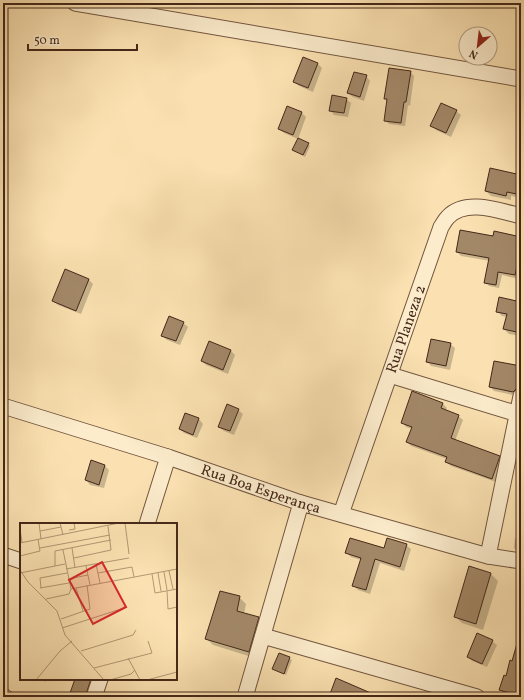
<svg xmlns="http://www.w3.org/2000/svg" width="524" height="700" font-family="Vollkorn,serif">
<rect width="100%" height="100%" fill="#fbe1b1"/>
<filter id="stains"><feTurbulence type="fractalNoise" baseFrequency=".005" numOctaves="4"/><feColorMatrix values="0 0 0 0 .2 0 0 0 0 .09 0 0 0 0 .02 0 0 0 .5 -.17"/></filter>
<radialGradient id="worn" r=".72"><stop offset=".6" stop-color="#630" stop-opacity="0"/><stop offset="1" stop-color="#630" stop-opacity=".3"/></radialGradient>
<path fill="#0003" d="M 304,58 L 318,64 L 322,68 L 313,92 L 299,86 L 294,82 Z
M 410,72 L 414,76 L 410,106 L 408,105 L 405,126 L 389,124 L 385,120 L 387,101 L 385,98 Z
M 366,76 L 370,81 L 364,101 L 353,97 L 348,93 Z
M 346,99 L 351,103 L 348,117 L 334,115 L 330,110 Z
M 456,111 L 461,115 L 451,137 L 436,130 L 432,125 Z
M 302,113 L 306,117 L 298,139 L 310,146 L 305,157 L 295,151 L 298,139 L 284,133 L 279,129 Z
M 520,129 L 521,130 L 521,146 L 517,142 Z
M 521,176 L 521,198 L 511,196 L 511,200 L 491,196 L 486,191 Z
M 494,237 L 521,238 L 521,270 L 519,279 L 502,275 L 499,288 L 489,286 L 485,282 L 490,261 L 461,256 L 457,252 Z
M 89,280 L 93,284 L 81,314 L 58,305 L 53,301 Z
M 521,303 L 521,336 L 509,334 L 504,329 L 507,317 L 502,316 L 497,311 Z
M 183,323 L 188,327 L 180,345 L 167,340 L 162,335 Z
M 209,342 L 231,351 L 235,355 L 228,374 L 206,365 L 202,361 Z
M 450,344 L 455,348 L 450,370 L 431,366 L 427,361 Z
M 495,362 L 521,367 L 521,393 L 518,396 L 494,391 L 490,387 Z
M 442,403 L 447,408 L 445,411 L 458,416 L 463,420 L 455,441 L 499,456 L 503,461 L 496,482 L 451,466 L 446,462 L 447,459 L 411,446 L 407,442 L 412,429 L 406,427 L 402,422 Z
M 238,410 L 243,414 L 234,435 L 224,431 L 219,427 Z
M 186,414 L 199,419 L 203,424 L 197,438 L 184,433 L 180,429 Z
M 104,465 L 109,470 L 104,488 L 90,485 L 86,480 Z
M 515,538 L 521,539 L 521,553 L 519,553 L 514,548 Z
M 406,545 L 411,549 L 404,571 L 380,563 L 370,594 L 358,590 L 353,585 L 361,560 L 351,557 L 347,553 L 384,549 Z
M 470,567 L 491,574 L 498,581 L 483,630 L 462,623 L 455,616 Z
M 239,597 L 246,604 L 244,614 L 258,618 L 265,625 L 255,658 L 213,645 L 206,638 Z
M 519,639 L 521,640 L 521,697 L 515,697 L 505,694 L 501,690 L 512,662 Z
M 492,641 L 497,645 L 487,667 L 472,661 L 468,657 Z
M 279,654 L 292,660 L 286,675 L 273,669 Z
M 38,679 L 46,679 L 46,682 Z
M 76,679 L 97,679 L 91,697 L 76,697 L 71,692 Z"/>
<path fill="#a38868" stroke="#442819" d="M 303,57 L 318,63 L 308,88 L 293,82 Z
M 389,68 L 411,71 L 406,102 L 404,102 L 401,123 L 384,121 L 387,99 L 384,99 Z
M 354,72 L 367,75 L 360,97 L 347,93 Z
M 332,95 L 347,98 L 344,113 L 329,111 Z
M 441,103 L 457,110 L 446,133 L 430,126 Z
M 287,106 L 302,112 L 293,135 L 278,129 Z
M 298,138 L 309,143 L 303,155 L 292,150 Z
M 490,168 L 521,175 L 521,195 L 507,192 L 506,196 L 485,191 Z
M 460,230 L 493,236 L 494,231 L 521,237 L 521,250 L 515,275 L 498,272 L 496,285 L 484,283 L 489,258 L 456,252 Z
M 65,269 L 89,279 L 76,311 L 52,301 Z
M 499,297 L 521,302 L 521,333 L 503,329 L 507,314 L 496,312 Z
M 169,316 L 184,322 L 176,341 L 161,336 Z
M 431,339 L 451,343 L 446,366 L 426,362 Z
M 209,341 L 231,350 L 223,370 L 201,361 Z
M 494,361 L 521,366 L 517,388 L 513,392 L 489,387 Z
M 412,391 L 443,403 L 441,408 L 459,415 L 451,438 L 500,456 L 492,479 L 445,462 L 447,457 L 406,442 L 412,427 L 401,423 Z
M 227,404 L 239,409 L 230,431 L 218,427 Z
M 185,413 L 199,418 L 193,435 L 179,429 Z
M 91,460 L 105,465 L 99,485 L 85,480 Z
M 350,538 L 384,548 L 387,538 L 407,544 L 400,567 L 375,559 L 366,590 L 352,586 L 361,558 L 345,553 Z
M 469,566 L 491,573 L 476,624 L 454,617 Z
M 220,591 L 240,596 L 237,611 L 259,617 L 249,652 L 205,639 Z
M 477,633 L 493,640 L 482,664 L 467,657 Z
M 518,640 L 521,640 L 521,696 L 499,690 L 504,675 L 506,676 L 510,660 L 512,661 Z
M 279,653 L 290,657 L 284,674 L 272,669 Z
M 336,678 L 380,697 L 337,697 L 330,694 Z
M 75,679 L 91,679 L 85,697 L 70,693 Z"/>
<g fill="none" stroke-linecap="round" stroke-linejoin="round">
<defs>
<g id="street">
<path d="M 75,3 L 521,79"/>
<path d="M 390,375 L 518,414"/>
<path id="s1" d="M 3,406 L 168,457 L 301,503 L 488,556 L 521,561"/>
<path id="s2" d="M 341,514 L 441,227 C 443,224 445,220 448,217 C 466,198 500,211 521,216"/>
<path d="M 147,524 L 168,457"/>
<path d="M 3,555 L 21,561"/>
<path d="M 488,556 L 521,396"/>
<path d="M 263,636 L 477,697"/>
<path d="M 3,696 L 5,697"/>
<path d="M 94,697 L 100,679"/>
<path d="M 245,697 L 301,503"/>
</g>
</defs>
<use href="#street" stroke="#72563f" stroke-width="17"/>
<use href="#street" stroke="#fceccc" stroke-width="15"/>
</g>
<g text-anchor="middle" stroke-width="4" stroke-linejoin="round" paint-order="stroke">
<g font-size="15" fill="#442819" stroke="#fceccc">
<text dy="5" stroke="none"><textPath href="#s2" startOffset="196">Rua Planeza 2</textPath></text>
<text dy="5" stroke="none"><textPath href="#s1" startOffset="271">Rua Boa Esperança</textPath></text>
</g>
</g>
<g transform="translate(20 523)">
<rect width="157" height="157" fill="#fbe1b1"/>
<path fill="none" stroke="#b29774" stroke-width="1" d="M 19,0 L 21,16M 40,0 L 43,12M 105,0 L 109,31M 0,6 L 2,19M 49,7 L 55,6 L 54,0M 20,8 L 41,4M 0,20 L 99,0M 20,25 L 90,12M 52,25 L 55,45M 43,27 L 51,66M 0,33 L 20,28 L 18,16M 54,35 L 91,27 L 88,3M 76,41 L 80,60M 35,43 L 35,28 L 91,17M 66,43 L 70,62M 46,46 L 109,35M 0,47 L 8,59 L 37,88 L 45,112 L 84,157M 149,48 L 153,66M 144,49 L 147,67M 0,50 L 45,41M 78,50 L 112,44 L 114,54M 138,50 L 141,68M 132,51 L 135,70 L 157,66M 48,56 L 68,52M 20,65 L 49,60M 21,65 L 20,55 L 47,50M 56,65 L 63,88M 147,68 L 148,86 L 157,84M 26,76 L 49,71 L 51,66 L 56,65 L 157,46M 41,96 L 70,86 L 67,62M 42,105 L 107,84M 61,128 L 113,112 L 116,107M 108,135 L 120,157M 74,145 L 132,130 L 128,118M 16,157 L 40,128 L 52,118M 90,157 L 111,151 L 115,147M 127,157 L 157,149"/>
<path fill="#d62828" fill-opacity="0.15" stroke="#d62828" stroke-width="2" d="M 82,39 L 106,84 L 73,101 L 49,57 Z"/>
<rect width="157" height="157" fill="none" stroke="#442819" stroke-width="2"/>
</g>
<rect width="524" height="700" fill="none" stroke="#fbe1b1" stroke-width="16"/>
<rect x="4" y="4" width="516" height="692" fill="none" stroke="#442819" stroke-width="2"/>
<rect x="8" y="8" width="508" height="684" fill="none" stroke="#442819"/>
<g transform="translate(478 46) rotate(208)"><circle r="19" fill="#fceccc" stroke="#b29e84"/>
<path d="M0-3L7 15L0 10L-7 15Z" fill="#8f2418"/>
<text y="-6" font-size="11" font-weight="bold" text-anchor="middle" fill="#442819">N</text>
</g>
<path d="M28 44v6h109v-6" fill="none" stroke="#442819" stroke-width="2"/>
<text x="34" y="44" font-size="12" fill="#442819" stroke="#fceccc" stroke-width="3" paint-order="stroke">50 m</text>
<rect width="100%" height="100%" filter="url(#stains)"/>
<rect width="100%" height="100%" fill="url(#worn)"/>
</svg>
